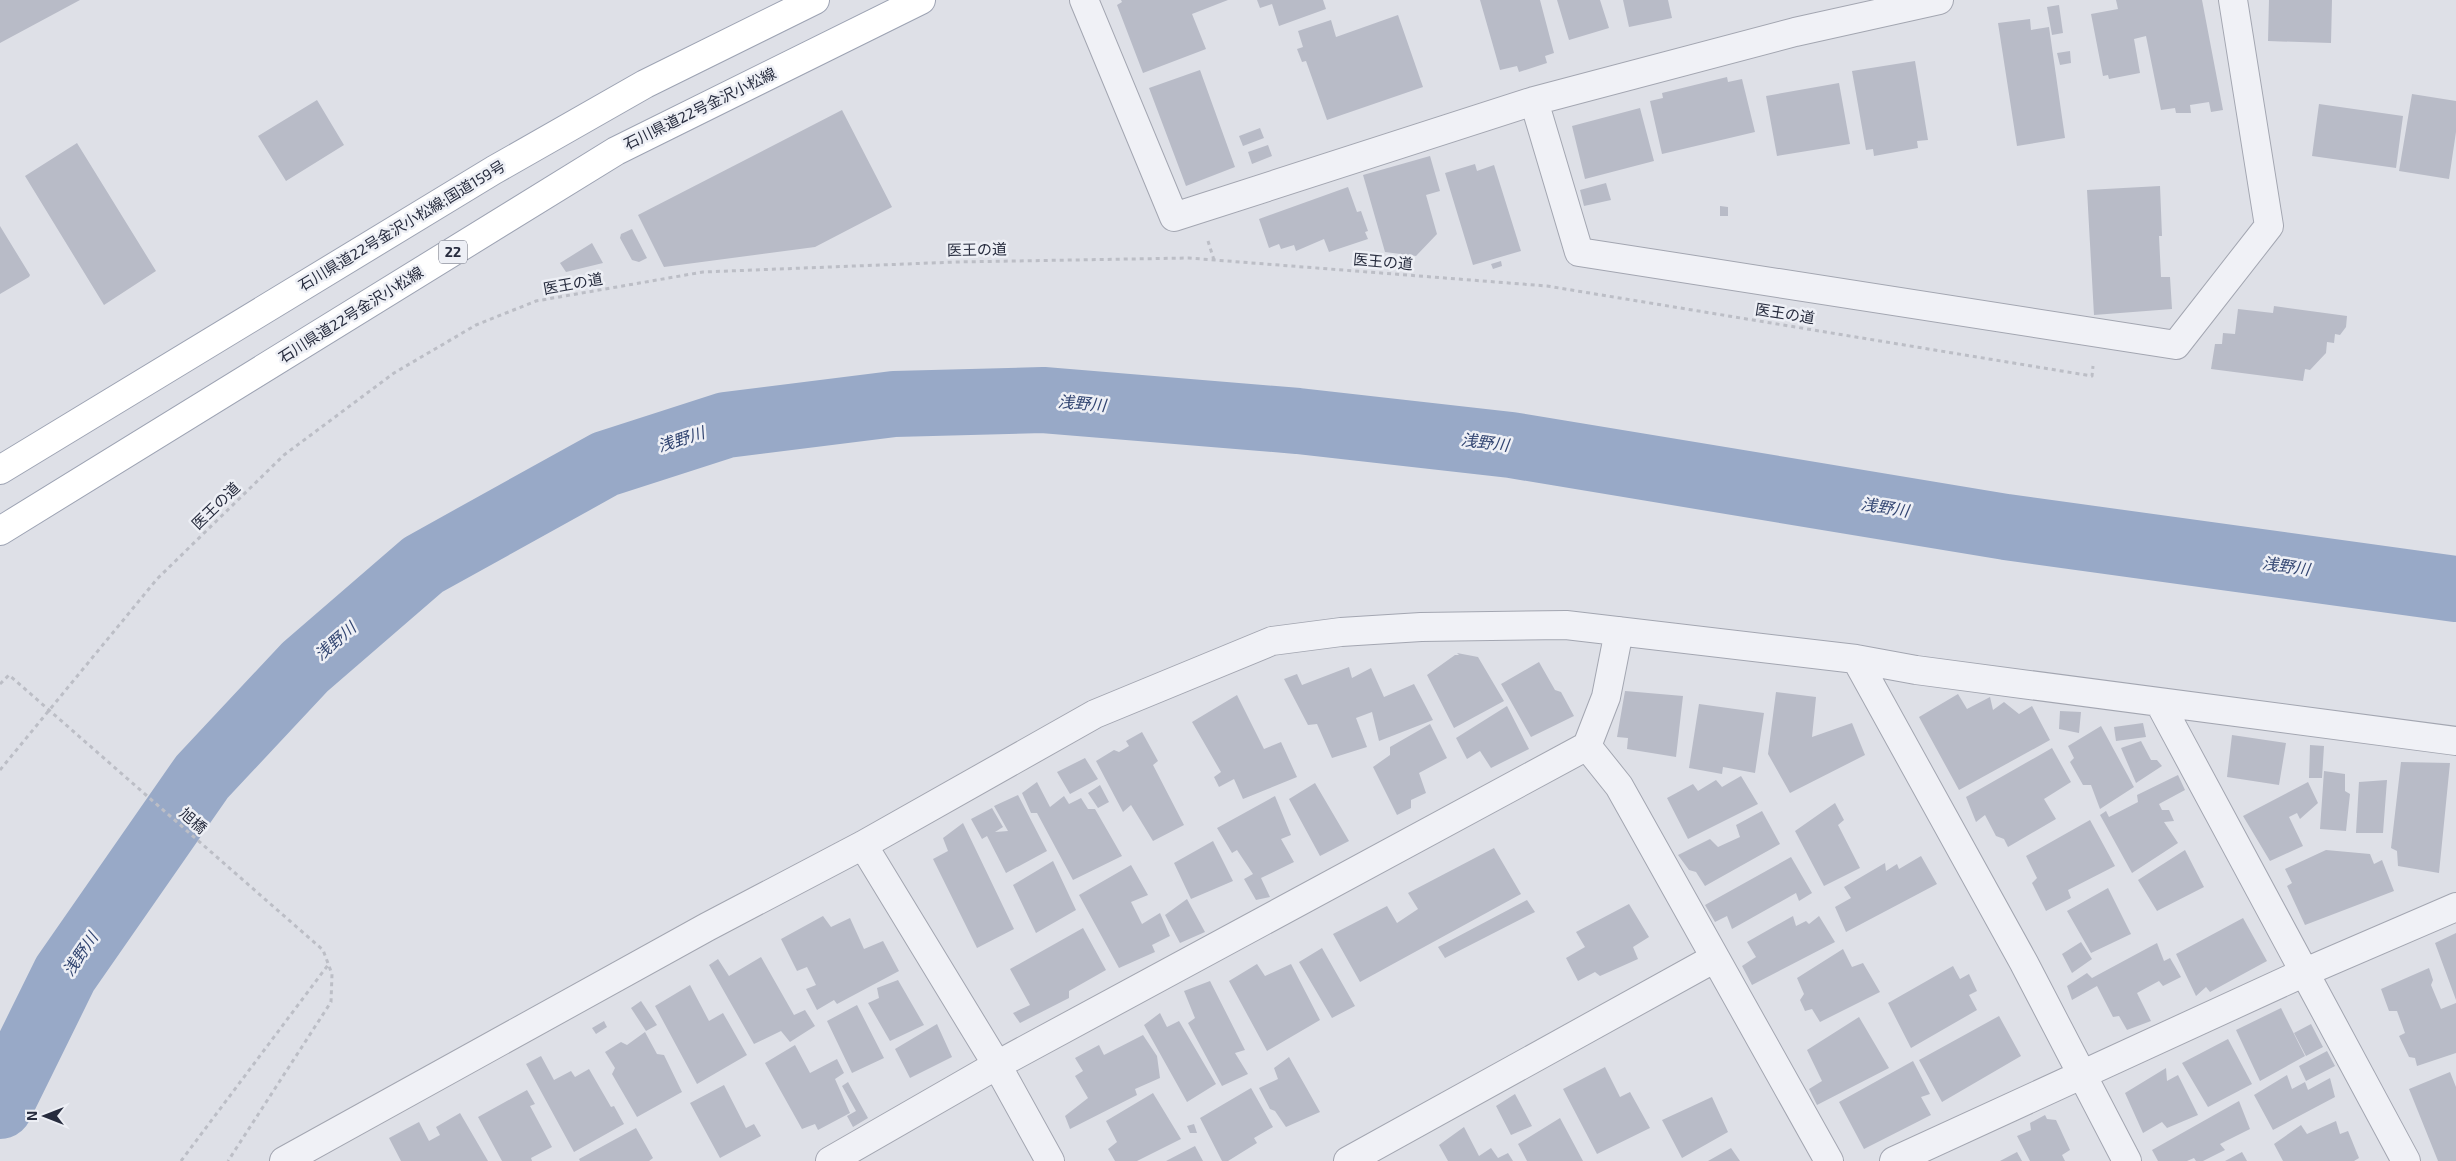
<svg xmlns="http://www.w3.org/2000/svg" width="2456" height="1161" font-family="'Exo 2','Noto Sans JP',sans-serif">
<rect width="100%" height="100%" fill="#dee0e7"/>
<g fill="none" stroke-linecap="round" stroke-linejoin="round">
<path stroke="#98a9c7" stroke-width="66" d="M 0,1106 L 65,974 L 202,777 L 305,667 L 423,565 L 605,464 L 726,425 L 894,404 L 1043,400 L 1298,421 L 1511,445 L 2006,527 L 2456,589"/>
</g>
<path fill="#b8bbc7" d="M 0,0 L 80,0 L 0,43 Z
M 1121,0 L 1228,0 L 1192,14 L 1206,49 L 1143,73 L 1117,5 L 1122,2 Z
M 1257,0 L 1323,0 L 1326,9 L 1279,26 L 1272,4 L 1260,8 Z
M 1480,0 L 1540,0 L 1554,53 L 1545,56 L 1547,63 L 1519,72 L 1517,66 L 1500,70 Z
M 1557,0 L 1600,0 L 1609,28 L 1569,40 Z
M 1623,0 L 1668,0 L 1672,18 L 1629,27 Z
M 2116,0 L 2202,0 L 2223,110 L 2211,112 L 2209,102 L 2190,105 L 2191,113 L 2176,113 L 2175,108 L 2161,110 L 2146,36 L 2134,39 L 2140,73 L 2109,79 L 2108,75 L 2103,76 L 2091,14 L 2118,9 Z
M 2269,0 L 2332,0 L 2331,43 L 2268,41 Z
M 2059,5 L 2063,33 L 2052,35 L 2047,7 Z
M 1398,15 L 1423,87 L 1327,120 L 1306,61 L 1302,62 L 1297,49 L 1303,47 L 1298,31 L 1331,20 L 1336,37 Z
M 2030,19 L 2031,30 L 2049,27 L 2065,138 L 2017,146 L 1998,23 Z
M 2070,51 L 2071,63 L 2060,65 L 2057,53 Z
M 1915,61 L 1928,140 L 1917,141 L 1918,148 L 1874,156 L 1873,149 L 1866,150 L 1852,71 Z
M 1200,70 L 1235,167 L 1186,186 L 1149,88 Z
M 1727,77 L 1728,82 L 1742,79 L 1755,132 L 1662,154 L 1650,101 L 1663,98 L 1662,93 Z
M 1839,83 L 1850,144 L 1777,156 L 1766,96 Z
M 2412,94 L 2456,101 L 2456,132 L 2449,179 L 2399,171 Z
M 317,100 L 344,145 L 286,181 L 258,136 Z
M 2319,104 L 2403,116 L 2396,168 L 2312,156 Z
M 1640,108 L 1654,161 L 1585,179 L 1572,126 Z
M 842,110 L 892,207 L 815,247 L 664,267 L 638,215 Z
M 1260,128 L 1264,138 L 1243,146 L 1239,136 Z
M 77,143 L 156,271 L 104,305 L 25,176 Z
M 1268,145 L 1272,156 L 1252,164 L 1248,152 Z
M 1430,156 L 1440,191 L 1426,195 L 1437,234 L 1416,256 L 1385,252 L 1363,175 Z
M 1475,164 L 1477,171 L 1494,165 L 1521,251 L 1473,265 L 1445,173 Z
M 1606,183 L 1611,200 L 1584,206 L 1580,190 Z
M 2160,186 L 2162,236 L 2159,236 L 2161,277 L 2170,277 L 2172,309 L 2094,315 L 2087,190 Z
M 1348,187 L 1357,212 L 1361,211 L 1368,231 L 1365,232 L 1368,239 L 1329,252 L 1324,239 L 1296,251 L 1294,245 L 1281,249 L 1279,244 L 1269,248 L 1259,219 Z
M 1720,206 L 1728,207 L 1728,216 L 1720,216 Z
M 0,226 L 30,275 L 29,277 L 0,294 Z
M 632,229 L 647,258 L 639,262 L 632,260 L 620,238 L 621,234 Z
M 592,243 L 603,263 L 566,272 L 560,263 Z
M 1501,261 L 1502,266 L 1493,269 L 1491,264 Z
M 2274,306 L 2347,316 L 2346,327 L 2340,335 L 2335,334 L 2334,343 L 2327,342 L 2326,353 L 2310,370 L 2305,369 L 2303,381 L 2211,369 L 2215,344 L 2222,344 L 2223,333 L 2235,334 L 2238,309 L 2273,313 Z
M 1457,653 L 1478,657 L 1504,701 L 1454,728 L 1427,675 L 1455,655 L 1459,655 Z
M 1539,662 L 1555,690 L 1561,692 L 1574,716 L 1531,737 L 1501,684 Z
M 1349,667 L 1352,678 L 1371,668 L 1384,697 L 1414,684 L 1433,720 L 1379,741 L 1372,712 L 1356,718 L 1367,747 L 1332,758 L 1317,724 L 1308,725 L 1284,679 L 1297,674 L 1302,685 Z
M 1625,691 L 1683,696 L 1676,757 L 1627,749 L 1628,738 L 1617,737 Z
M 1776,692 L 1816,697 L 1812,737 L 1852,723 L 1865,755 L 1790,793 L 1768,754 Z
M 1958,694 L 1967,709 L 1990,697 L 1993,710 L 2004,702 L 2019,714 L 2032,706 L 2050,740 L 1959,790 L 1919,717 Z
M 1237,695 L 1264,749 L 1281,742 L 1297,777 L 1243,799 L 1234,779 L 1219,787 L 1214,777 L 1221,772 L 1192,722 Z
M 1699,704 L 1764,713 L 1755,773 L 1723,767 L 1722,774 L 1689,768 Z
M 1507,706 L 1529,749 L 1491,768 L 1480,751 L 1467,759 L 1456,738 Z
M 2060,711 L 2081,712 L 2079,733 L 2059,729 Z
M 2143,723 L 2146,737 L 2116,741 L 2114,727 Z
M 1430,724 L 1447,758 L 1419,773 L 1426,793 L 1411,800 L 1411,808 L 1397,815 L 1373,767 L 1390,755 L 1390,747 Z
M 2101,726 L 2134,787 L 2100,809 L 2091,785 L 2083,785 L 2070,762 L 2074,758 L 2068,746 Z
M 1142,732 L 1158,761 L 1153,765 L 1184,825 L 1153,841 L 1131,805 L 1123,812 L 1096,761 L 1114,750 L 1119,752 L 1129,746 L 1126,741 Z
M 2232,735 L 2286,743 L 2279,785 L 2227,777 Z
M 2141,741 L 2151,760 L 2157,760 L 2162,766 L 2136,783 L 2121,748 Z
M 2310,745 L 2324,746 L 2322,778 L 2309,778 Z
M 2052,748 L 2071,782 L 2044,799 L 2056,819 L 2008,847 L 2004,839 L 1996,836 L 1985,815 L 1976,822 L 1966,797 Z
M 1085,758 L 1098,779 L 1070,794 L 1057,772 Z
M 2401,762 L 2450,763 L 2439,873 L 2398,866 L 2397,851 L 2391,848 Z
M 2324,771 L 2345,774 L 2345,791 L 2350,794 L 2346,831 L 2320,829 Z
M 2178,775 L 2185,790 L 2159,804 L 2162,810 L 2169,810 L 2174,821 L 2164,822 L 2178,843 L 2132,873 L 2100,815 L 2106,811 L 2109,817 L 2138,802 L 2137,795 Z
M 1741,776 L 1758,804 L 1688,839 L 1667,798 L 1693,784 L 1698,791 L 1716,780 L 1722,787 Z
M 2387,780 L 2383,833 L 2356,833 L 2359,782 Z
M 1037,782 L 1050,807 L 1064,796 L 1069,804 L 1081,798 L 1088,809 L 1095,809 L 1122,856 L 1073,880 L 1037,813 L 1031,813 L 1022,793 Z
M 2308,782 L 2318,803 L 2300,819 L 2297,813 L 2289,817 L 2303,846 L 2270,861 L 2243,816 Z
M 1315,783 L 1349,841 L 1320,856 L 1289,799 Z
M 1100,785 L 1109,802 L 1098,808 L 1088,793 Z
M 1018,795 L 1047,851 L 1006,873 L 987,836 L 982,839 L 971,819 L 992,808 L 1003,827 L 995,832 L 1008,831 L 994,806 Z
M 1275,796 L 1291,835 L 1281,839 L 1294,862 L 1261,878 L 1270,897 L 1256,900 L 1244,879 L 1253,874 L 1237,850 L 1232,853 L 1217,828 Z
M 1835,803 L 1844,820 L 1838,825 L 1860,868 L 1824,886 L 1795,831 Z
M 1762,811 L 1780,844 L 1705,886 L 1696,872 L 1689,870 L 1678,855 L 1710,839 L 1718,847 L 1740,837 L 1736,825 Z
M 2090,820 L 2115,866 L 2068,890 L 2071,898 L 2046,911 L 2032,883 L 2037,878 L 2026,856 Z
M 963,823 L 1014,929 L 977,948 L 933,859 L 948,851 L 943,838 Z
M 1213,841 L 1233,881 L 1191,899 L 1174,863 Z
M 1494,848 L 1521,894 L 1360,982 L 1333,934 L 1387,906 L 1397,923 L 1418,909 L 1408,893 Z
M 2185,850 L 2204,887 L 2157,911 L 2138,880 Z
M 2326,850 L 2370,854 L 2374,864 L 2382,860 L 2394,891 L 2305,925 L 2287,886 L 2292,883 L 2285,869 Z
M 1921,856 L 1937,884 L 1846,932 L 1835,907 L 1851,898 L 1844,887 L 1885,863 L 1886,871 L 1897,864 L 1899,869 Z
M 1791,857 L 1812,893 L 1799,901 L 1796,893 L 1732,929 L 1727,916 L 1715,922 L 1705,905 Z
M 1053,861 L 1076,910 L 1036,933 L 1013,885 Z
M 1131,865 L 1148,895 L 1131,902 L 1142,924 L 1160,913 L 1170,936 L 1152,945 L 1155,952 L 1119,968 L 1079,895 Z
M 2108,888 L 2131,934 L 2091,953 L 2067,911 Z
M 1187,899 L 1205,932 L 1180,943 L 1165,915 Z
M 1527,900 L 1535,912 L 1445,958 L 1438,947 Z
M 1629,904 L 1649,937 L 1633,947 L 1638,959 L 1600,976 L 1595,972 L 1578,981 L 1566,958 L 1585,947 L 1576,932 Z
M 823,916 L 831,927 L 850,918 L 864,949 L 883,941 L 899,971 L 837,1004 L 834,1000 L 817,1010 L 806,989 L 816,985 L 807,967 L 797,971 L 781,939 Z
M 1793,916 L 1796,926 L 1806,921 L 1809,924 L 1819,916 L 1835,942 L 1752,985 L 1742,966 L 1756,957 L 1747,942 Z
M 2243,918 L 2267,961 L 2210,992 L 2206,987 L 2196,996 L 2176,954 Z
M 1083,928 L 1106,970 L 1069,991 L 1069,998 L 1020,1023 L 1013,1013 L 1030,1005 L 1010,969 Z
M 2456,933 L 2456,1000 L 2435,943 Z
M 2081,942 L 2092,959 L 2072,973 L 2062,954 Z
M 2157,943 L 2164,961 L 2170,958 L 2181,977 L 2163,986 L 2159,981 L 2137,993 L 2151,1021 L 2127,1030 L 2119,1016 L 2113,1017 L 2097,986 L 2072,1000 L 2067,986 L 2087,973 L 2092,978 Z
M 1322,948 L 1355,1006 L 1332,1018 L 1299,962 Z
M 1843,949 L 1852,967 L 1863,963 L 1880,992 L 1820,1022 L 1812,1009 L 1805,1011 L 1800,1000 L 1804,994 L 1797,978 Z
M 761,957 L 794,1015 L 805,1010 L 815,1026 L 790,1042 L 781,1031 L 754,1044 L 709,965 L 718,959 L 729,976 Z
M 1257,964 L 1265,976 L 1291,964 L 1320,1020 L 1267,1051 L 1229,981 Z
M 1953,966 L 1960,979 L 1969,974 L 1977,991 L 1969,995 L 1977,1010 L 1911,1048 L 1888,1003 Z
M 2429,968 L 2433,980 L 2431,985 L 2441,1009 L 2456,1003 L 2456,1053 L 2417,1066 L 2415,1058 L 2409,1057 L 2399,1036 L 2405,1033 L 2397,1011 L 2389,1011 L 2381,989 Z
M 898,980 L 924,1025 L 890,1041 L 868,1003 L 879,998 L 877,988 Z
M 1210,981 L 1245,1050 L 1235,1053 L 1248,1074 L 1222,1086 L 1188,1023 L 1195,1018 L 1184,991 Z
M 690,985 L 709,1021 L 723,1013 L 747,1055 L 697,1084 L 655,1006 Z
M 641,1001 L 657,1025 L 646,1031 L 631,1008 Z
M 857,1005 L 884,1058 L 852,1073 L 827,1021 Z
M 2281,1008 L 2305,1056 L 2260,1081 L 2236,1030 Z
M 1160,1013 L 1167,1027 L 1179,1021 L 1216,1084 L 1187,1102 L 1144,1025 Z
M 1999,1016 L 2021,1056 L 1942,1102 L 1919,1060 Z
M 1859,1017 L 1889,1068 L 1817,1105 L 1809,1089 L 1822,1081 L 1807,1050 Z
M 604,1021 L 607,1027 L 596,1034 L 592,1028 Z
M 937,1024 L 952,1057 L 910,1078 L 895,1049 Z
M 2311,1024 L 2323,1047 L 2306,1056 L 2294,1033 Z
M 645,1032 L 657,1054 L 664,1055 L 682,1092 L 637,1117 L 612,1074 L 615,1068 L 605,1052 L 621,1042 L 627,1045 Z
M 1143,1035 L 1157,1056 L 1160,1078 L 1135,1089 L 1137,1095 L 1070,1129 L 1065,1116 L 1088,1098 L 1075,1076 L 1083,1071 L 1075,1058 L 1099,1045 L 1104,1055 Z
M 2228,1039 L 2252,1084 L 2208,1107 L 2182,1063 Z
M 795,1045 L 810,1073 L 837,1059 L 844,1073 L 835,1079 L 850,1113 L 818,1130 L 815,1124 L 802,1129 L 765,1063 Z
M 2327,1051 L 2335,1066 L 2306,1081 L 2299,1066 Z
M 541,1056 L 554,1080 L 571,1071 L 575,1077 L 589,1069 L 611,1107 L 614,1106 L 624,1124 L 574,1152 L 526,1064 Z
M 1289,1057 L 1320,1112 L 1286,1127 L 1275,1111 L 1270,1109 L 1259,1088 L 1278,1079 L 1274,1068 Z
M 1913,1061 L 1930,1094 L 1921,1097 L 1931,1115 L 1864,1149 L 1839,1102 Z
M 1605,1067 L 1620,1097 L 1630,1092 L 1650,1128 L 1597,1154 L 1563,1089 Z
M 2166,1068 L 2167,1081 L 2178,1075 L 2198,1115 L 2167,1128 L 2162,1122 L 2143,1133 L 2125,1093 Z
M 2450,1072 L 2456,1087 L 2456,1161 L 2438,1161 L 2409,1089 Z
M 2287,1075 L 2292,1089 L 2305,1082 L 2308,1090 L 2330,1078 L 2335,1097 L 2273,1130 L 2254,1095 Z
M 848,1082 L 868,1118 L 853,1127 L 847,1116 L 856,1111 L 842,1086 Z
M 724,1085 L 746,1128 L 754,1124 L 761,1136 L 720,1158 L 690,1103 Z
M 1251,1088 L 1273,1127 L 1254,1138 L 1257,1143 L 1228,1161 L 1222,1161 L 1200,1118 Z
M 527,1090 L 535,1104 L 530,1106 L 552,1147 L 531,1158 L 532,1161 L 502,1161 L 478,1117 Z
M 1153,1093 L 1181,1139 L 1137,1161 L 1115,1161 L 1108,1149 L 1117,1142 L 1106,1121 Z
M 1515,1094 L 1532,1126 L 1511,1135 L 1496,1106 Z
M 1712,1097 L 1728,1132 L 1682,1158 L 1662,1120 Z
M 2239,1101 L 2250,1129 L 2220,1144 L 2225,1150 L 2203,1161 L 2196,1161 L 2194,1158 L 2187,1161 L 2158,1161 L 2152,1150 Z
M 460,1113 L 488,1161 L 401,1161 L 389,1138 L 419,1122 L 429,1141 L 440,1135 L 436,1127 Z
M 2045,1115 L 2047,1119 L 2056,1120 L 2070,1150 L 2062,1155 L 2065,1161 L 2030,1161 L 2017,1136 L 2031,1130 L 2030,1123 Z
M 1560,1118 L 1583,1161 L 1527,1161 L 1518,1144 Z
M 2336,1121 L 2340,1134 L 2348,1131 L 2359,1158 L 2354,1161 L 2283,1161 L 2274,1144 L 2301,1125 L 2307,1134 Z
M 1194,1124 L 1197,1133 L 1190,1133 L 1187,1126 Z
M 1464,1127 L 1479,1156 L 1491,1148 L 1498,1158 L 1508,1153 L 1513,1161 L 1448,1161 L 1439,1145 Z
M 636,1128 L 653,1158 L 649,1161 L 580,1161 L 579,1159 Z
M 1195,1146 L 1203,1161 L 1166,1161 Z
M 1731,1148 L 1740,1161 L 1708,1161 Z
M 2017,1152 L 2022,1161 L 2000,1161 Z
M 2242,1152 L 2247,1161 L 2225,1161 Z"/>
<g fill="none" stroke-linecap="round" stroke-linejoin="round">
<defs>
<path id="minor" d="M 1084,0 L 1174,217 L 1534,101 L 1795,32 L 1939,0
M 1534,101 L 1579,252 L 2176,345 L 2269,226 L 2233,0
M 1856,659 L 2024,963 L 2127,1161
M 2159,702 L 2406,1161
M 1587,746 L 1619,786 L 1829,1161
M 863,845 L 997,1065 L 1050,1161
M 284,1161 L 707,927 L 863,845 L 1095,714 L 1272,641 L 1341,632 L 1421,627 L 1566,625 L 1856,659 L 1916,670 L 2456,741
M 830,1161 L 997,1065 L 1587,746 L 1606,697 L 1619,631
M 1348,1161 L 1715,958
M 1894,1161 L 2303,973 L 2456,907"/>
<path id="primary" d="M 0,470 L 494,170 L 645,84 L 815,0
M 0,531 L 616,151 L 921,0"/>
</defs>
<use href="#minor" stroke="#a3a6b1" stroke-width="30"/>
<use href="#primary" stroke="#9da3b3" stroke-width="30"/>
<path stroke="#bcbec6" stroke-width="3" stroke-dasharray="4 4" stroke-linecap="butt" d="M 1208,241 L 1214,260
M 0,684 L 9,675 L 323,950 L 332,974 L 331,1002 L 228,1161
M 0,770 L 157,579 L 284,455 L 394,373 L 476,325 L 536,301 L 703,272 L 956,262 L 1189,258 L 1547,286 L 2092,376 L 2093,366
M 181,1161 L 328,965"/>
<use href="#minor" stroke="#f0f1f6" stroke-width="28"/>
<use href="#primary" stroke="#fff" stroke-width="28"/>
</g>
<g text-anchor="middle" stroke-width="5" stroke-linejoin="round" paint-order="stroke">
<rect fill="#edeff5" stroke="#626675" stroke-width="1" x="439" y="240.5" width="28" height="23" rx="4"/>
<g font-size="14" font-weight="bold" fill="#272c3e">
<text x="453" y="257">22</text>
</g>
<g font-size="15" fill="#272c3e" stroke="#edeff5">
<text transform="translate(700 109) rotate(-26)" y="5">石川県道22号金沢小松線</text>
<text transform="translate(402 226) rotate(-31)" y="5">石川県道22号金沢小松線;国道159号</text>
<text transform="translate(977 250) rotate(-1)" y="5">医王の道</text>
<text transform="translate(1383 262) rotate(5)" y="5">医王の道</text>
<text transform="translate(573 284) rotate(-10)" y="5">医王の道</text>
<text transform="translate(1785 314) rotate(9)" y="5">医王の道</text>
<text transform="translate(351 315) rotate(-32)" y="5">石川県道22号金沢小松線</text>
<text transform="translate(216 506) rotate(-44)" y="5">医王の道</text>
<text transform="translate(193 821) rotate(41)" y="5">旭橋</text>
</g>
<g font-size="16" font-style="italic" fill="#324571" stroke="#edeff5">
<text transform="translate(1082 403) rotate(5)" y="6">浅野川</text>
<text transform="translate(681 439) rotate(-18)" y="6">浅野川</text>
<text transform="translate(1485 442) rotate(7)" y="6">浅野川</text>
<text transform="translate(1885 507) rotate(9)" y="6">浅野川</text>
<text transform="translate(2286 566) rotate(8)" y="6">浅野川</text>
<text transform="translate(335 641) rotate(-41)" y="6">浅野川</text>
<text transform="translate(80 954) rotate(-56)" y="6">浅野川</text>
</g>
</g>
<g transform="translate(45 1116) rotate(270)" stroke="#edeff5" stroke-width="4" paint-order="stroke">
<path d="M0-4L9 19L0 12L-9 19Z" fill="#272c3e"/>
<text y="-8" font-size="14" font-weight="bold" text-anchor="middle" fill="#272c3e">N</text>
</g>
</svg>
